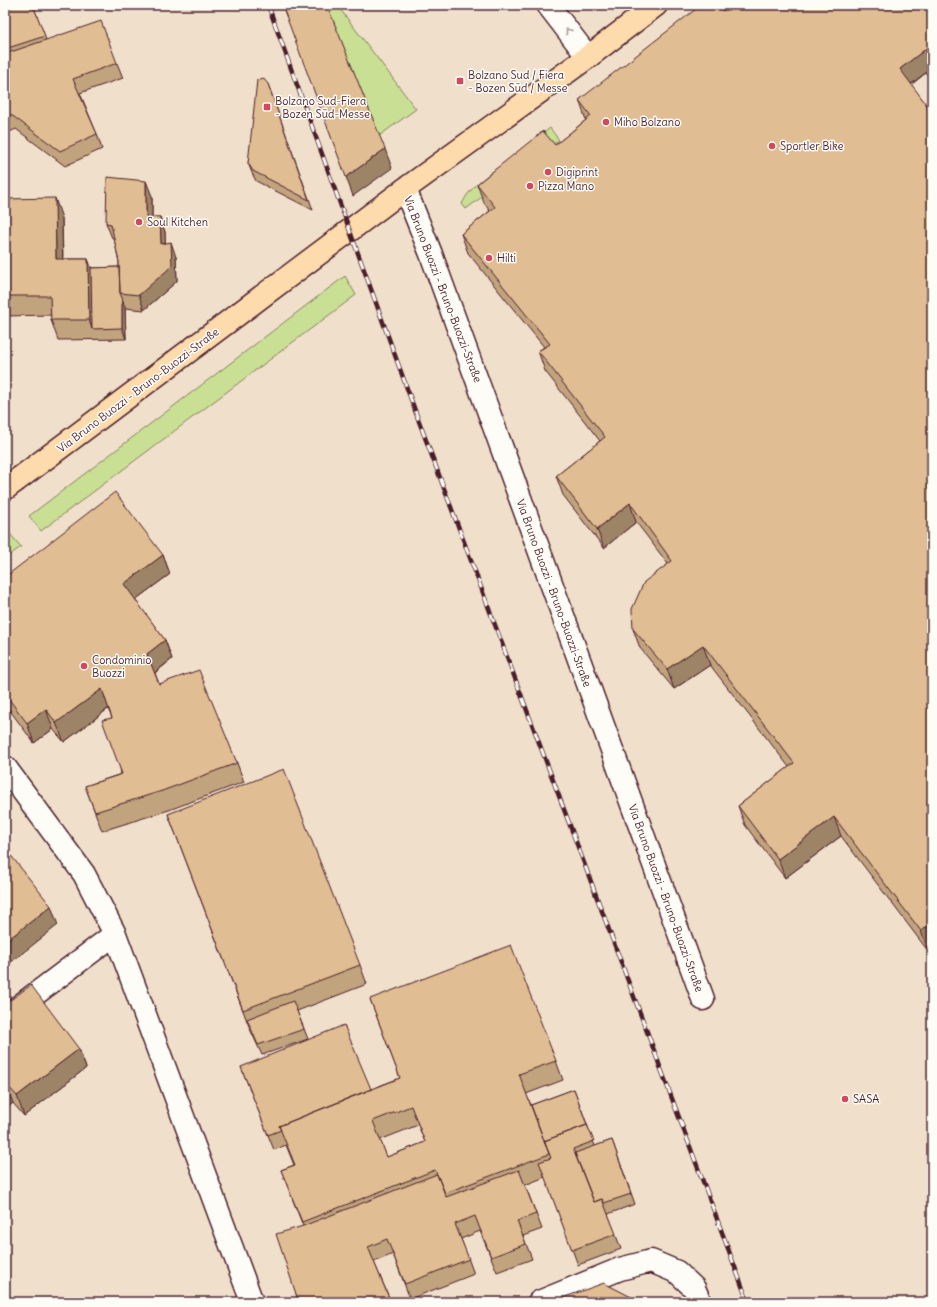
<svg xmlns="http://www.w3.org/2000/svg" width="937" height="1307" font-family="Delius,sans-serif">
<rect width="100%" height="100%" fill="#f7efe3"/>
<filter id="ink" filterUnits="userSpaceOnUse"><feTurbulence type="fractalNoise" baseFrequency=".025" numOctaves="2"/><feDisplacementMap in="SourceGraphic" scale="8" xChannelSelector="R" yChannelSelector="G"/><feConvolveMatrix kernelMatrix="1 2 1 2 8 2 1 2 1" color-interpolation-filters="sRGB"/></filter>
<g filter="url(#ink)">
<path fill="#f0e0cb" d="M 5,5 L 932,5 L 932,1302 L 5,1302 Z"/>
<path fill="#c8df94" stroke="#897f60" d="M 326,5 L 337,5 L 416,109 L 379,136 Z
M 550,128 L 559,140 L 515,172 L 541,135 Z
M 497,168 L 506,179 L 466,209 L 462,204 C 469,188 484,178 497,168 Z
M 345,276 L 356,295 L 41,531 L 29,516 Z
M 6,529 L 21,547 L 5,558 L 5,530 Z"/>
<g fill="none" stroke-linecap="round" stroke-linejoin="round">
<defs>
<path id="minor" d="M 548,5 L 588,57
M 405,189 L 431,254 L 703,999
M 5,767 L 84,874 L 115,934 L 252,1302
M 5,1017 L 115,934
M 539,1302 L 620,1269 L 651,1261 L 677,1272 L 694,1288 L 700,1302"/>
<path id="major" d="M 5,489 L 405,189 L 588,57 L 656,5"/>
</defs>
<use href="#minor" stroke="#4a1f2b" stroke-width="25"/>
<use href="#major" stroke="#4a1f2b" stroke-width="25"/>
<use href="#minor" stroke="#fdfcf7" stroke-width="22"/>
<use href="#major" stroke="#fedbac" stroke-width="22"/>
<defs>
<path id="rail" d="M 268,5 L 417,416 L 748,1302"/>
</defs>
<use href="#rail" stroke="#4a1f2b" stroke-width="4.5"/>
<use href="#rail" stroke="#fdfcf7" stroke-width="3" stroke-dasharray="9" stroke-linecap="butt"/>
</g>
<path fill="#c1a37e" stroke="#4a1f2b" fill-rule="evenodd" d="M 5,5 L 33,5 L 46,40 L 117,63 L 123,78 L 80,93 L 97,134 L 102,149 L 65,166 L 16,129 L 5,134 Z
M 723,11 L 932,68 L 911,85 L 932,112 L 932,947 L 928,951 L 841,836 L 785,878 L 745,825 L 738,806 L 789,767 L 710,665 L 674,689 L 640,648 L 633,629 L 668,564 L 636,522 L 604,548 L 563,495 L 556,476 L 600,441 L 545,371 L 538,351 L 544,347 L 468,253 L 461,234 L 490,211 L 484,203 L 477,184 L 555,145 L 586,120 L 579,100 Z
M 268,84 L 313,210 L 256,181 L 252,173 L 248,163 Z
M 152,196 L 152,217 L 160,217 L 165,232 L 165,243 L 176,257 L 177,281 L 144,310 L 125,308 L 126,339 L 58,340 L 51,320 L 51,315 L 5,316 L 5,199 L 62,218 L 63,259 L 88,259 L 91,268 L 119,267 L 119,262 L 114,238 L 112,238 L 106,223 Z
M 163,555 L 170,574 L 135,600 L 165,640 L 172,659 L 155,673 L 159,684 L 237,763 L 244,782 L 169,810 L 102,831 L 85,786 L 121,774 L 112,718 L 108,709 L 64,742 L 53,729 L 34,743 L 5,704 L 5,577 Z
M 168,814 L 360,965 L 367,984 L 297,1011 L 308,1039 L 262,1055 L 250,1029 Z
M 370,999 L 556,1061 L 563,1080 L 526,1094 L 531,1105 L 574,1089 L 595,1146 L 612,1140 L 635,1204 L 608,1214 L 621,1249 L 578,1265 L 545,1177 L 525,1185 L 542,1229 L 523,1236 L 532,1259 L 497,1272 L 480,1231 L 461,1239 L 474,1274 L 410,1299 L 393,1254 L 374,1262 L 391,1302 L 298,1302 L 296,1294 L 303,1226 L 281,1170 L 294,1165 L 286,1145 L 274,1150 L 241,1067 L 371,1089 L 400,1078 ZM 418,1125 L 425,1142 L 387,1157 L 380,1140 Z
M 5,1004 L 79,1049 L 86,1068 L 24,1116 L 13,1103 L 5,1109 Z"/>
<path fill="#9d8466" stroke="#4a1f2b" d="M 932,44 L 932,68 L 906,88 L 900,69 Z
M 385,149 L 392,168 L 353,196 L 346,177 Z
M 146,181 L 152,196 L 152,232 L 146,217 Z
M 55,198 L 62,218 L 63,278 L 56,259 Z
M 160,217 L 165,232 L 166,259 L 161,244 Z
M 171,242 L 176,257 L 177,281 L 144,310 L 139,295 Z
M 88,259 L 95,278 L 92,329 L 89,320 Z
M 122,298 L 125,308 L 126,339 L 122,328 Z
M 5,429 L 7,434 L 5,436 Z
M 630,503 L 636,522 L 604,548 L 597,529 Z
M 163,555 L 170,574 L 131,603 L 124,584 Z
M 165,640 L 172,659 L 154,673 L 147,654 Z
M 703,645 L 710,665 L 674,689 L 667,669 Z
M 102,689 L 109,708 L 64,742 L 56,723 Z
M 46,709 L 53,729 L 34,743 L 27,723 Z
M 834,817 L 841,836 L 785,878 L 778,859 Z
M 51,906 L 58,925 L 5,967 L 5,942 Z
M 932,923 L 932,947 L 928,951 L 921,931 Z
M 79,1049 L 86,1068 L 24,1116 L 17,1096 Z
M 6,1084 L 13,1103 L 5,1109 L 5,1085 Z
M 5,1111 L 10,1126 L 5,1130 Z"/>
<path fill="#e0bd92" stroke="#4a1f2b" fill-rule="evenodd" d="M 5,5 L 33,5 L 45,36 L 5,49 Z
M 282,5 L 327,5 L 385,149 L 346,177 Z
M 701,5 L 718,5 L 723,11 L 730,5 L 930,5 L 932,7 L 932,44 L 900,69 L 932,112 L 932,923 L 921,931 L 834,817 L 778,859 L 738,806 L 794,763 L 703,645 L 667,669 L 633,629 L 632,609 L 644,582 L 672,561 L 630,503 L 597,529 L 556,476 L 605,437 L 538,351 L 550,344 L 461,234 L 495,207 L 477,184 L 543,131 L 555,145 L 591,116 L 579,100 Z
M 101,21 L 117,63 L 73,79 L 97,134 L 60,151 L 10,114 L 5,116 L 5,54 Z
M 263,78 L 268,84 L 309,200 L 253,171 L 248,163 L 257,80 Z
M 107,177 L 146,181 L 146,217 L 160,217 L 161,244 L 171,242 L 172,266 L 139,295 L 120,293 L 119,262 L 111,224 L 106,223 Z
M 55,198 L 56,259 L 88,259 L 89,320 L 51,320 L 50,296 L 5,296 L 5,199 Z
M 119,267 L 120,293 L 122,298 L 122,328 L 92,329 L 91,268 Z
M 115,492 L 163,555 L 124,584 L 165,640 L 147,654 L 159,684 L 199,670 L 237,763 L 162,791 L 95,812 L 85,786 L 122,774 L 102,720 L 112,718 L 102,689 L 56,723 L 46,709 L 27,723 L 5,694 L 5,577 Z
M 284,769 L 360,965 L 243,1010 L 168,814 Z
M 5,848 L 51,906 L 5,942 Z
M 511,945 L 556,1061 L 519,1074 L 549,1154 L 445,1193 L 435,1170 L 302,1222 L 281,1170 L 295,1165 L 279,1126 L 400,1078 L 370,999 ZM 411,1106 L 425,1142 L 387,1157 L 373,1121 Z
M 31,985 L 79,1049 L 17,1096 L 6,1084 L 5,1085 L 5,1004 Z
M 293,1001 L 304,1029 L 258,1045 L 247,1019 Z
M 344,1025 L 371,1089 L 279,1126 L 281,1130 L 268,1135 L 241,1067 Z
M 574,1089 L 587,1125 L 544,1141 L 546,1146 L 531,1105 Z
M 587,1125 L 594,1141 L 573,1149 L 594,1202 L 602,1199 L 616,1234 L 572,1250 L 539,1162 L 551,1158 L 544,1141 Z
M 612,1140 L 631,1194 L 604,1203 L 602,1199 L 594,1202 L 575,1153 Z
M 519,1170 L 536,1214 L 517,1221 L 526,1244 L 491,1257 L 475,1216 L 455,1224 L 469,1259 L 405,1284 L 387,1239 L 368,1247 L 389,1298 L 379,1302 L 301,1302 L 296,1294 L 276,1234 L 303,1226 L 437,1174 L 446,1197 Z
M 604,1283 L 641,1302 L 551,1302 Z"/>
<defs><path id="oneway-chevron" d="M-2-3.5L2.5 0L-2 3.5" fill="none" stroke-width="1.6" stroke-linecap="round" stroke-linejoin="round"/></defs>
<use stroke="#ac999b" href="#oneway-chevron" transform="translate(568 31) rotate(-127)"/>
</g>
<g fill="#d1495b" stroke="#fdfcf7" stroke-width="1.5">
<rect x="456" y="77" width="8" height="8" rx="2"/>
<rect x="263" y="103" width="8" height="8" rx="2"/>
<circle cx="606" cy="122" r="4"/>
<circle cx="772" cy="146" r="4"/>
<circle cx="548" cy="172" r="4"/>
<circle cx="530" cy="186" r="4"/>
<circle cx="139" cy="222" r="4"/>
<circle cx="489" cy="258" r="4"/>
<circle cx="84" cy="666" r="4"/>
<circle cx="845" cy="1099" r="4"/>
</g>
<g text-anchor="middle" stroke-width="3" stroke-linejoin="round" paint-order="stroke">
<g font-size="11" fill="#4a1f2b" stroke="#fdfcf7" text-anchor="start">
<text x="468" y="79">Bolzano Sud / Fiera<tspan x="468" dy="13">- Bozen Süd / Messe</tspan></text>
<text x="275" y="105">Bolzano Sud-Fiera<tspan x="275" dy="13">- Bozen Süd-Messe</tspan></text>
<text x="614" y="126">Miho Bolzano</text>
<text x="780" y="150">Sportler Bike</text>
<text x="556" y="176">Digiprint</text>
<text x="538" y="190">Pizza Mano</text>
<text x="147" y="226">Soul Kitchen</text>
<text x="497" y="262">Hilti</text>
<text x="92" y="664">Condominio<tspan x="92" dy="13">Buozzi</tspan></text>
<text x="853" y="1103">SASA</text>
</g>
<g font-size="11" fill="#4a1f2b" stroke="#fdfcf7">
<text transform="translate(443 289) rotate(69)" y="4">Via Bruno Buozzi - Bruno-Buozzi-Straße</text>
<text transform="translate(138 390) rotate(-37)" y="4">Via Bruno Buozzi - Bruno-Buozzi-Straße</text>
<text transform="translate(554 593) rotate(70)" y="4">Via Bruno Buozzi - Bruno-Buozzi-Straße</text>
<text transform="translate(666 898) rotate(70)" y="4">Via Bruno Buozzi - Bruno-Buozzi-Straße</text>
</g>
</g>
<rect width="937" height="1307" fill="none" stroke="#fdfcf7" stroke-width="20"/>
<rect x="10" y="10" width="917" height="1287" fill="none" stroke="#4a1f2b" stroke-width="1.5" filter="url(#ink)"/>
</svg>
